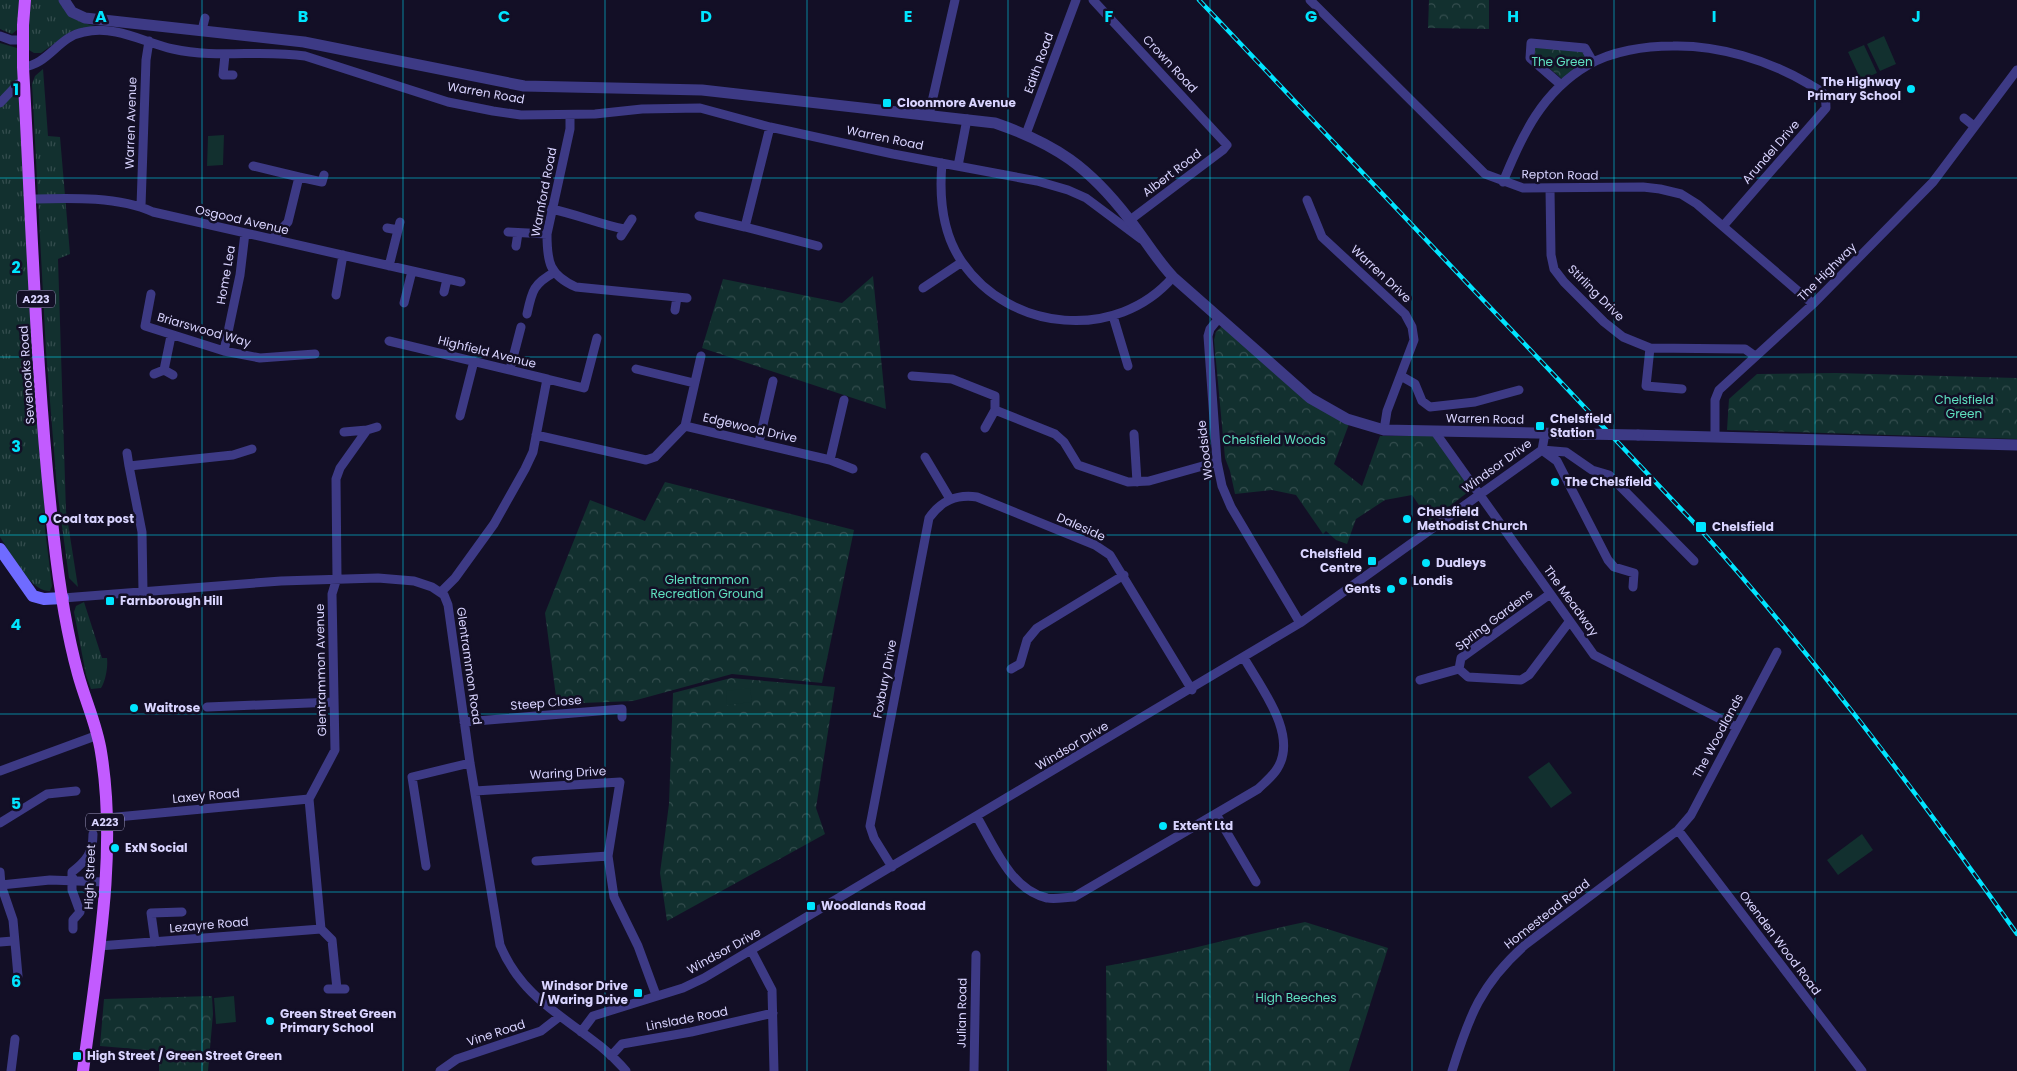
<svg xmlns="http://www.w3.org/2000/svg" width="2017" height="1071" font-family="Poppins,sans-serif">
<defs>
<pattern id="grass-tufts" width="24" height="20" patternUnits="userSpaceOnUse" patternTransform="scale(1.25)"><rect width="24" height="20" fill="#12302f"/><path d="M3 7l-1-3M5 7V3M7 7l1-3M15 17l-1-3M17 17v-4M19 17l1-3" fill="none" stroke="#344d4e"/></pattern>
<pattern id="forest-crowns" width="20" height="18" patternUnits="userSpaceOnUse" patternTransform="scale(1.25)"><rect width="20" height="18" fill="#12302f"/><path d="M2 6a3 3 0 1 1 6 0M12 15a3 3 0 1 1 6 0" fill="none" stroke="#344d4e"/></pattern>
</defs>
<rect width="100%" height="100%" fill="#130f26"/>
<path fill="url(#grass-tufts)" d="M 0,0 L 19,0 L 17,30 L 12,34 L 0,29 Z
M 31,0 L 59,0 C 65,17 79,22 95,26 L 72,31 L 41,53 L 34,53 L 29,50 L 28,26 Z
M 0,43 L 17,48 L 44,477 L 45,529 L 52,586 L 50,591 C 31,593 10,552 0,537 Z
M 43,69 L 48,136 L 60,137 L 70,254 L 58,259 L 66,511 L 78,587 L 69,578 L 57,489 L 46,351 L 32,84 L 35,76 Z
M 84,602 L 102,658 L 107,658 C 108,666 106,680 101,688 L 91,689 L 86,675 L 74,612 L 76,606 Z"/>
<path fill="url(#forest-crowns)" d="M 1429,0 L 1489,0 L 1489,29 L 1428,28 Z
M 1535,47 L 1582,50 L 1589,63 L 1562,79 L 1535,56 Z
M 873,276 L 886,409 L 702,348 L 723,279 L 842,303 Z
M 1222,326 L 1349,424 L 1334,464 L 1362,486 L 1380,436 L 1435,436 L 1472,489 L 1430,521 L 1412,495 L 1385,500 L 1356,519 L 1347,544 L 1336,540 L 1326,531 L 1323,534 L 1296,495 L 1272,490 L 1235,494 L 1230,471 L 1225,458 L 1214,340 L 1216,332 Z
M 1836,373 L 2017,378 L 2017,439 L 1727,430 L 1729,399 L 1757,374 Z
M 665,482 L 854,530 L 822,683 L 732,674 L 633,701 L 557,704 L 545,613 L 590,500 L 645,521 Z
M 731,678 L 835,687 L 816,808 L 825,834 L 667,921 L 660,873 L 669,804 L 673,693 Z
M 1305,922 L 1388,948 L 1349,1071 L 1107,1071 L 1106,966 C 1173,955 1239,936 1305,922 Z
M 212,996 L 213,1014 L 208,1071 L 159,1071 L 159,1051 L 100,1046 L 104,999 Z"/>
<path fill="#12302f" d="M 1884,36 L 1896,64 L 1880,71 L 1867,44 Z
M 1864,45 L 1877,73 L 1861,80 L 1848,52 Z
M 224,135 L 223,165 L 207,166 L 208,136 Z
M 750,688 L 752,702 L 727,705 L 726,691 Z
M 1549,762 L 1572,793 L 1551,808 L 1528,777 Z
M 1862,834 L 1873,850 L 1838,875 L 1827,860 Z
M 234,996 L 236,1022 L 216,1024 L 214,998 Z"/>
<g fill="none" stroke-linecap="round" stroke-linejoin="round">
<path stroke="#3d3a85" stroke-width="9" d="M 1093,0 L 1227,145 L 1223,150 L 1130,220
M 1310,0 L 1485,174 L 1523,188 L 1643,187 L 1660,189 L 1681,194 L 1697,204 L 1813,304
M 202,30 L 205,18
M 0,36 L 11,40 L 23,40
M 225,55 L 223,75 L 233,75
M 23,67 C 48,65 59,36 84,32 C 116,25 143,42 173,49 C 217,59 262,49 305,56 L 448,102 L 493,111 L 521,115 L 595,114 L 642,109 L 700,108 L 770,127 L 893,154 L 1037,181 L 1068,190 L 1086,198 L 1141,239
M 1560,84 L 1530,58 L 1531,43 L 1585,48 L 1593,62
M 0,103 L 18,84 L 24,81
M 570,115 L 570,129 L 547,234 C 547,262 549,275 576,287 L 687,298
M 929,115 L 955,0
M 1964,118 L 1974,126
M 1026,134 L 1076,0
M 942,163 C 939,197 942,233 962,262 C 1010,332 1117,342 1173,277
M 253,166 L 299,177 L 288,222 L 272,239
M 958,166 L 967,119
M 299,177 L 322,182 L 324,175
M 1503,182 C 1522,135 1542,92 1588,65 C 1612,51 1645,46 1673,46 C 1718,45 1768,60 1807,83 C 1812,86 1819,89 1823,93 C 1826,98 1826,103 1826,108 L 1724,225
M 1550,189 L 1551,255 L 1554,269 L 1564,282 L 1604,322 L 1623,337 L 1650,348 L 1745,349 L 1755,356
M 31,199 C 69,198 118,196 153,212 L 461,282
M 1307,200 L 1322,237 L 1405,314 L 1412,327 L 1414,340 L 1387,411 L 1384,430
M 141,206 L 146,60 L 149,41
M 551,209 C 576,214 599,224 624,229
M 699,216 L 745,227 L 770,127
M 745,227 L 818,246
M 387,228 L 398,230
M 508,232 L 547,234
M 621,236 L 632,219
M 516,246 L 518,233
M 389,266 L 400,222
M 923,288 L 962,262
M 444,292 L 447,279
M 151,294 L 145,326 L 224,351 L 260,358 L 315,354
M 336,295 L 343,255
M 404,303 L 412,271
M 675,310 L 677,297
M 527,314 C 532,291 533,284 555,272
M 1113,316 L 1128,366
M 1219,318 L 1210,329 L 1208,336 L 1217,462 L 1222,486 L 1231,507 L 1300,623
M 389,341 L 547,379 L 533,452 L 525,469 L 494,524 L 455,578 L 441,592
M 1650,348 L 1646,386 L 1682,389
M 224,351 L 240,275 L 245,233
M 510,369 L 521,327
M 636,369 L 694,383
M 164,370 L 173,375
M 154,374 L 164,370 L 171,336
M 912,376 L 952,379 L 995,396 L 995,410 L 985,428
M 1401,376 L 1415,384 L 1422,401 L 1430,407 L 1475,402 L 1519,390
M 547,379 L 584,388 L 597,338
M 995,410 L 1055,434 L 1064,442 L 1078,465 L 1128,482 L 1149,481 L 1217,462
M 460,416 L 474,361
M 685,426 L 701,356
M 344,432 L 367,430 L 377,427
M 1435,432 L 1594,655 L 1736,727
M 1134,434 L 1137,482
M 536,435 L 646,460 L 655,457 L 685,426 L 830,460 L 853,469
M 1715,437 L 1715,400 L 1719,390 L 1813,304 L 1933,182 L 2017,70
M 759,442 L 773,381
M 1542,450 L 1566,452 L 1592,470 L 1609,475 L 1694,561
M 1542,450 L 1557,461 L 1608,560 L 1614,567 L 1634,573 L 1633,587
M 127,453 L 129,466 L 233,455 L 252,449
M 925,457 L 950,499
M 830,460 L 844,400
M 129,466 L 142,532 L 143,592
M 1550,594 L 1461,658 L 1459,669 L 1468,677 L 1521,680 L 1529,675 L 1569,622
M 63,598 L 281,581 L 378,578 L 414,581 L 432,587 L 444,595 L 448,605 L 470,763 L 500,945 C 527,1010 585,1023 626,1071
M 1011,669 L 1020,664 L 1027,640 L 1037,628 L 1124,575
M 1420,680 L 1459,669
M 207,707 L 334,702
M 464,722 L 622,709 L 622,717
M 0,771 L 98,735
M 475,791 L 620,782 L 608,856 L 614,897 L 638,946 L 656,995
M 1216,814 L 1256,882
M 977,817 C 994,846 1011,890 1047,898 C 1055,900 1066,897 1074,897 L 1258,789 C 1264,783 1272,777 1277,769 C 1299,735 1261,688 1244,658
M 106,818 L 309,799
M 0,823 L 47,794 L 76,791
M 1678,830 L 1862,1071
M 536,861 L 608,856
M 426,866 L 412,777 L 470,763
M 892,867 L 874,838 L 870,826 L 929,518 C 941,501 956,494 977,497 L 1095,545 L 1110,555 L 1192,690
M 0,872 L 1,885 L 13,920 L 18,976
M 1,885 L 50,880 L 105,882
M 73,929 L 73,920 L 80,912 L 72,890 L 72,872 C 86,861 93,853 93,834
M 0,942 L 13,941
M 155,942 L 151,913 L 182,912
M 99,946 L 321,929
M 751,950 L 772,990 L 774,1071
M 328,989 L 345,989
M 337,989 L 332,940 L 321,929 L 309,799 L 335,750 L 332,594 L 337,578 L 336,479 L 340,468 L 367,430
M 581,1032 L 593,1016 L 683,988 L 704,978 L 1300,623 L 1542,450 L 1545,433
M 611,1056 L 622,1044 L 691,1032 L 773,1013
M 11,1071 L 15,1039
M 440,1071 L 457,1059 L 541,1031 L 559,1017
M 974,1071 L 976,955
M 1452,1071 C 1469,1016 1481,984 1525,945 L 1678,830 L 1691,815 L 1777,652"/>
<path stroke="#3d3a85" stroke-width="11" d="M 64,0 L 72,12 L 85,18 L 304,42 L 524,86 L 702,90 L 995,123 C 1056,144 1089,167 1129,219 C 1144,238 1156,259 1173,277 L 1310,398 L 1347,419 L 1384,430 L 1583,434
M 1638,435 L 2017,445"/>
<path stroke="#6f6bff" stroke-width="12" d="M 0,549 L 33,596 L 44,599 L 63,598"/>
<path stroke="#c25bff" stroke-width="12" d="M 25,0 L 23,25 L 23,67 C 32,224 36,383 54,539 C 59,584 66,630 78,674 C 85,700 97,725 101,752 C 118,855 96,968 83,1071"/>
<defs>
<path id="rail" d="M 1199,0 L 1699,528 C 1814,657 1918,793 2017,934"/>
</defs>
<use href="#rail" stroke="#00e5ff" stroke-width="4.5"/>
<use href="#rail" stroke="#130f26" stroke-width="2.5" stroke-dasharray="8" stroke-linecap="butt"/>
<path stroke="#3d3a85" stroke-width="11" d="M 1583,434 L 1638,435"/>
</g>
<path fill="none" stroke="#00e5ff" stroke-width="1" stroke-opacity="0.55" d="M 202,0 L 202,1071M 403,0 L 403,1071M 605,0 L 605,1071M 807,0 L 807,1071M 1008,0 L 1008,1071M 1210,0 L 1210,1071M 1412,0 L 1412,1071M 1614,0 L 1614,1071M 1815,0 L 1815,1071M 0,178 L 2017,178M 0,357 L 2017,357M 0,535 L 2017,535M 0,714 L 2017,714M 0,892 L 2017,892"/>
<g fill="#00e5ff" stroke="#130f26" stroke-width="2">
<circle cx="1911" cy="89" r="5"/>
<rect x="882" y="98" width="10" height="10" rx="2.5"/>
<rect x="1535" y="421" width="10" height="10" rx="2.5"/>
<circle cx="1555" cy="482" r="5"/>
<circle cx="43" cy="519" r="5"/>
<circle cx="1407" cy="519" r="5"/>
<rect x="1695" y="521" width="12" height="12" rx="2.5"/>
<rect x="1367" y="556" width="10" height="10" rx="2.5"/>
<circle cx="1426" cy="563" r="5"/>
<circle cx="1403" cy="581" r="5"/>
<circle cx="1391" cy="589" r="5"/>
<rect x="105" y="596" width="10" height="10" rx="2.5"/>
<circle cx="134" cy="708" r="5"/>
<circle cx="1163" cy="826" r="5"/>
<circle cx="115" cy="848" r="5"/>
<rect x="806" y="901" width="10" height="10" rx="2.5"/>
<rect x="633" y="988" width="10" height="10" rx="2.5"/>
<circle cx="270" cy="1021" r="5"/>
<rect x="72" y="1051" width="10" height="10" rx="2.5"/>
</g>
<g text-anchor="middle" stroke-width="5" stroke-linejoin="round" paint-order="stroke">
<g fill="#130f26" stroke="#9e99be" stroke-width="1">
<rect x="17" y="290.5" width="38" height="17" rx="4"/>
<rect x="86" y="813.5" width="38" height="17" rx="4"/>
</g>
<g font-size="11" font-weight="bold" fill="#d9d4ff">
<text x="36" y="303">A223</text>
<text x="105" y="826">A223</text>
</g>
<g font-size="12" fill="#5fe0c0" stroke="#130f26">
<text x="1562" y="66">The Green</text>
<text x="1964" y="404">Chelsfield<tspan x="1964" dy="14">Green</tspan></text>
<text x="1274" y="444">Chelsfield Woods</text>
<text x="707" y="584">Glentrammon<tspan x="707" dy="14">Recreation Ground</tspan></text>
<text x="1296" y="1002">High Beeches</text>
</g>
<g font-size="12" fill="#d9d4ff" stroke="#130f26">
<text transform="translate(1039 63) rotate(-70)" y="4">Edith Road</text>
<text transform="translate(1170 64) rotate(47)" y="4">Crown Road</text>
<text transform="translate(486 93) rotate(10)" y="4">Warren Road</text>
<text transform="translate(131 123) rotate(-88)" y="4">Warren Avenue</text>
<text transform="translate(885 138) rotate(12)" y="4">Warren Road</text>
<text transform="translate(1771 152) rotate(-49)" y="4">Arundel Drive</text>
<text transform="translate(1172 173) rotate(-37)" y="4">Albert Road</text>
<text transform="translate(1560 175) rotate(1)" y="4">Repton Road</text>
<text transform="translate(544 192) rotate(-79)" y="4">Warnford Road</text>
<text transform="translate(242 220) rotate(13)" y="4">Osgood Avenue</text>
<text transform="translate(1827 272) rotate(-45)" y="4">The Highway</text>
<text transform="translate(1381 274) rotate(43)" y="4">Warren Drive</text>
<text transform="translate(226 275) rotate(-80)" y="4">Home Lea</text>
<text transform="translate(1596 293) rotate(45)" y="4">Stirling Drive</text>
<text transform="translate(204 330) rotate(16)" y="4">Briarswood Way</text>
<text transform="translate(487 352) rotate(14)" y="4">Highfield Avenue</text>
<text transform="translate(27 375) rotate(-94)" y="4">Sevenoaks Road</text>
<text transform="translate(1485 419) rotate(1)" y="4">Warren Road</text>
<text transform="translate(750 428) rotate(13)" y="4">Edgewood Drive</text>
<text transform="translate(1205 450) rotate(-97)" y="4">Woodside</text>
<text transform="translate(1497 466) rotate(-36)" y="4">Windsor Drive</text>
<text transform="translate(1081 527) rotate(24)" y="4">Daleside</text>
<text transform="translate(1571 601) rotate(54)" y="4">The Meadway</text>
<text transform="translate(1494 620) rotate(-37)" y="4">Spring Gardens</text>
<text transform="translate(469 666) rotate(82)" y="4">Glentrammon Road</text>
<text transform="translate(321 670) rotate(-91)" y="4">Glentrammon Avenue</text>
<text transform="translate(885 679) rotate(-79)" y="4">Foxbury Drive</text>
<text transform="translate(546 703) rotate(-5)" y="4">Steep Close</text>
<text transform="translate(1718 736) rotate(-62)" y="4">The Woodlands</text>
<text transform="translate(1072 746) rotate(-31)" y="4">Windsor Drive</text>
<text transform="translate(568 773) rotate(-3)" y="4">Waring Drive</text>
<text transform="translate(206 796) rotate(-5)" y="4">Laxey Road</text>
<text transform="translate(90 877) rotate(-88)" y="4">High Street</text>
<text transform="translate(1547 914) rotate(-38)" y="4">Homestead Road</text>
<text transform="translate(209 925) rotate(-5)" y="4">Lezayre Road</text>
<text transform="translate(1780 943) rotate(53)" y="4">Oxenden Wood Road</text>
<text transform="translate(724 951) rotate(-29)" y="4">Windsor Drive</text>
<text transform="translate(962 1013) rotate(-89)" y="4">Julian Road</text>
<text transform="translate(687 1019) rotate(-11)" y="4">Linslade Road</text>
<text transform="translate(496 1033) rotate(-18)" y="4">Vine Road</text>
</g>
<g font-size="12" font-weight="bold" fill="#d9d4ff" stroke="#130f26" text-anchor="start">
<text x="1901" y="86" text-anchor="end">The Highway<tspan x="1901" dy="14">Primary School</tspan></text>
<text x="897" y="107">Cloonmore Avenue</text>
<text x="1550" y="423">Chelsfield<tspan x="1550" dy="14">Station</tspan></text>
<text x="1565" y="486">The Chelsfield</text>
<text x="1417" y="516">Chelsfield<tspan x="1417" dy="14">Methodist Church</tspan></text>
<text x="53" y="523">Coal tax post</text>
<text x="1712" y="531">Chelsfield</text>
<text x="1362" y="558" text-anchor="end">Chelsfield<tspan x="1362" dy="14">Centre</tspan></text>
<text x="1436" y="567">Dudleys</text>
<text x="1413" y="585">Londis</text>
<text x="1381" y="593" text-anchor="end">Gents</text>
<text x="120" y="605">Farnborough Hill</text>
<text x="144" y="712">Waitrose</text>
<text x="1173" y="830">Extent Ltd</text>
<text x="125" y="852">ExN Social</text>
<text x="821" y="910">Woodlands Road</text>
<text x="628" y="990" text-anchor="end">Windsor Drive<tspan x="628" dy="14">/ Waring Drive</tspan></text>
<text x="280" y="1018">Green Street Green<tspan x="280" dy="14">Primary School</tspan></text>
<text x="87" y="1060">High Street / Green Street Green</text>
</g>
</g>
<g font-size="16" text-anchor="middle" font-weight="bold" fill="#00e5ff" stroke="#130f26" stroke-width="5" stroke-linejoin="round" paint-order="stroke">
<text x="101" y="22">A</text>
<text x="303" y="22">B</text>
<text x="504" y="22">C</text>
<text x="706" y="22">D</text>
<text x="908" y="22">E</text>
<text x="1109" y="22">F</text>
<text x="1311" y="22">G</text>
<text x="1513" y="22">H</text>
<text x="1714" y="22">I</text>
<text x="1916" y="22">J</text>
<text x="16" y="95">1</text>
<text x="16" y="273">2</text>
<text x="16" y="452">3</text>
<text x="16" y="630">4</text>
<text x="16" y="809">5</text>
<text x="16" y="987">6</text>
</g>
</svg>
